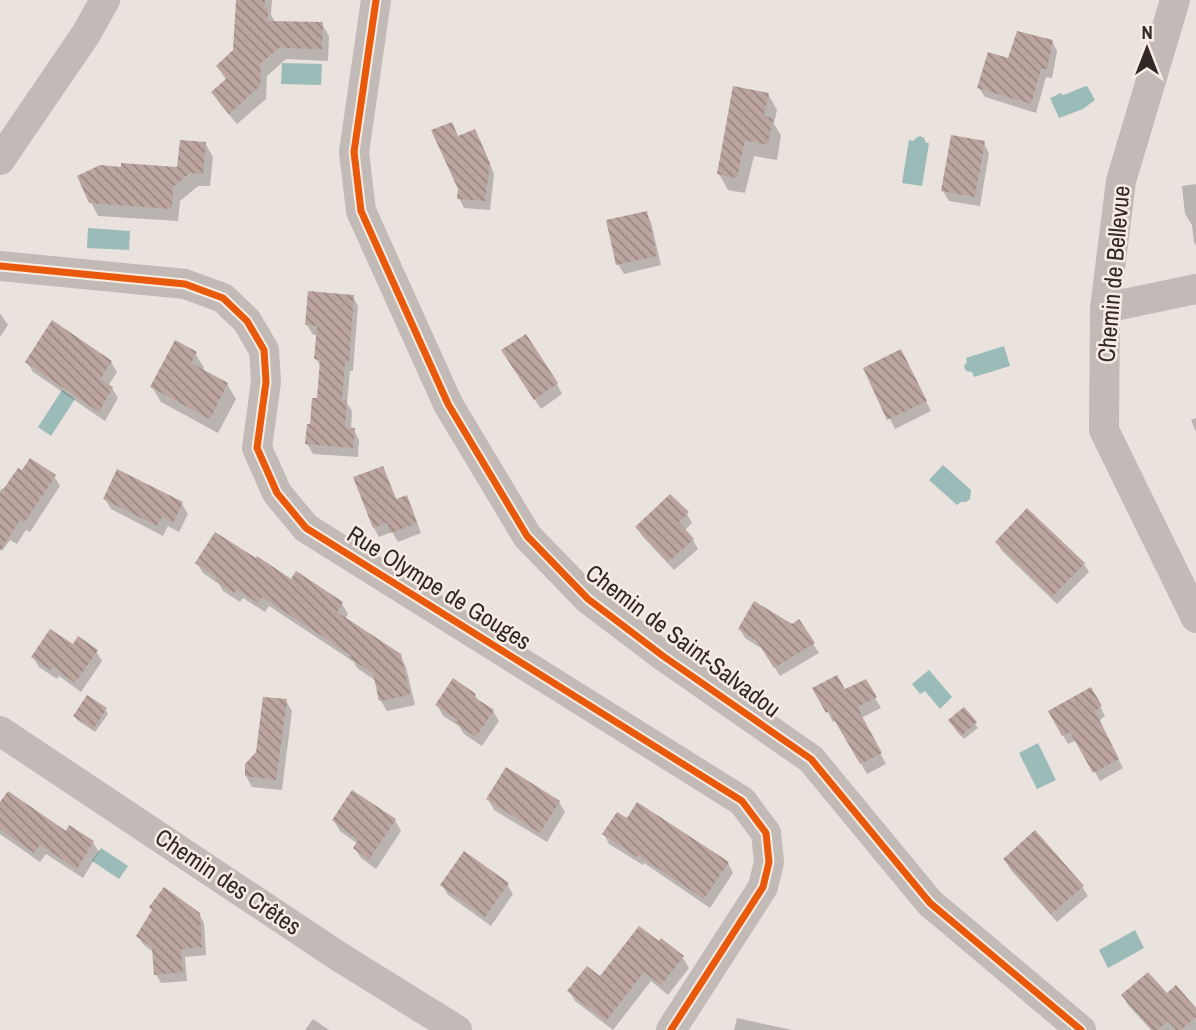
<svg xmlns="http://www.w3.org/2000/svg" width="1196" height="1030" font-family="'Archivo Narrow',sans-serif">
<defs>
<pattern id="building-back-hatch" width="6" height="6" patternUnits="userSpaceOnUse" patternTransform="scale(1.75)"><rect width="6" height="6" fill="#bca59f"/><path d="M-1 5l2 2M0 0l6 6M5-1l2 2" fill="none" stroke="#998681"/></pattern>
</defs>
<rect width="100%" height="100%" fill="#e9e2dd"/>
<path fill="#9abbb8" d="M 282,63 L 322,64 L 321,85 L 281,84 Z
M 1087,86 L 1095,100 L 1083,109 L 1059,118 L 1050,98 L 1061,93 L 1063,95 C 1071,93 1078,88 1087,86 Z
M 920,136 L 924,138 L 926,143 L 929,143 L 922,186 L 902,183 L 909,140 L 913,141 L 916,138 Z
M 88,228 L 130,231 L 129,250 L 87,248 Z
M 1004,346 L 1010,366 L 974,377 L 972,372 L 966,371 L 964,366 L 967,362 L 966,358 Z
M 62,390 L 75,399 L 51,436 L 38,427 Z
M 943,465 L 971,490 L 970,499 L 966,502 L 961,502 L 957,505 L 929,480 Z
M 929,670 L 952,697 L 940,709 L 925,691 L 920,694 L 912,684 Z
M 1038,743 L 1056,780 L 1037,789 L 1019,753 Z
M 101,848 L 128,866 L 119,879 L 92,861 Z
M 1135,930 L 1144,948 L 1108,968 L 1099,950 Z"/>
<path fill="#0003" d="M 237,0 L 272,0 L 271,15 L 275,22 L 322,24 L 329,36 L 328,61 L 286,59 L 267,76 L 266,99 L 237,124 L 220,104 L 213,92 L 226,80 L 218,67 L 235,51 Z
M 1052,41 L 1057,51 L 1052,78 L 1046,77 L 1036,113 L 985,97 L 979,88 L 1009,61 Z
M 768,94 L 777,110 L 774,124 L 781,135 L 777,160 L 754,156 L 745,193 L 728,190 L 719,174 Z
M 458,138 L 480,140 L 494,174 L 490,210 L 464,208 L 459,198 Z
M 983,142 L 989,153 L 980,206 L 949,201 L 943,191 Z
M 205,143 L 213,157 L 210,186 L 198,186 L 180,201 L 178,221 L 98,216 L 91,202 L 179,169 Z
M 1196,184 L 1196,245 L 1194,242 L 1192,225 L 1185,214 L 1182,186 Z
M 646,213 L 651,222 L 661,265 L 624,274 L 618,264 Z
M 353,297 L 358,306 L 353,371 L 350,371 L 347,403 L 352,411 L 351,430 L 354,430 L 359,440 L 358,457 L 313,454 L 307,444 L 318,400 L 321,367 L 316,359 L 318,335 L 313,335 L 307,325 Z
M 0,313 L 8,325 L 0,337 Z
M 195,353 L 204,368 L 203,371 L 227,384 L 236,399 L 218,433 L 161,402 L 152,387 Z
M 509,361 L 557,384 L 562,394 L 541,409 Z
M 906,361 L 931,411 L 895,429 L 865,369 Z
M 27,362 L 111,362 L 117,372 L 108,386 L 112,388 L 118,398 L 105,421 L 33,372 Z
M 1196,418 L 1196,432 L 1191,420 Z
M 383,468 L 397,501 L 406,497 L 411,506 L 421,533 L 398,542 L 392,532 L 379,537 L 374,528 L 356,478 Z
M 23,473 L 54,476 L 60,486 L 30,532 L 26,530 L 17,544 L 10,540 L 2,551 L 0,549 L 0,491 L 2,488 L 5,490 Z
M 105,499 L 182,504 L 188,514 L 179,532 L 168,526 L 163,536 L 111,509 Z
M 687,514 L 692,523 L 684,531 L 693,540 L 698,549 L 674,570 L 642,536 L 637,527 Z
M 997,542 L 1084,564 L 1089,572 L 1057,604 L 1002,551 Z
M 197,563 L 291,581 L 342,604 L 348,614 L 345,619 L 400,655 L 406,667 L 415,705 L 387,711 L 381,701 L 376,681 L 357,668 L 354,662 L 269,606 L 265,612 L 243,598 L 240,602 L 223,591 L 219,584 L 203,573 Z
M 798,621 L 819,653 L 780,676 L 764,650 L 745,638 L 740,629 L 792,626 Z
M 73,646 L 96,651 L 102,661 L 81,692 L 59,676 L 57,679 L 39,667 L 33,657 Z
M 865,681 L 881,708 L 861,718 L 886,764 L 867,774 L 836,720 L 833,722 L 815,689 L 844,691 Z
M 1091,689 L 1105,716 L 1099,721 L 1123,768 L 1100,781 L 1077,740 L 1068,744 L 1050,712 Z
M 475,695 L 479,702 L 493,711 L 499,721 L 482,746 L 464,734 L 459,726 L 443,716 L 437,705 Z
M 286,701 L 292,711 L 282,790 L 252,787 L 246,776 Z
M 105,709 L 108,714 L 95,732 L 77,720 L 75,716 Z
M 964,709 L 978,728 L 964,739 L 952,725 Z
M 353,792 L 395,820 L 401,831 L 376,869 L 361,858 L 355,848 L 358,844 L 340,831 L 334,821 Z
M 488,799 L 559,802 L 565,812 L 547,842 L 494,810 Z
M 0,805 L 66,833 L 93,842 L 99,852 L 83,878 L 46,854 L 40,862 L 0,834 Z
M 604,834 L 728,863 L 733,873 L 710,908 L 644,863 L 643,865 L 609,844 Z
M 1005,859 L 1082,887 L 1088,896 L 1057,922 L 1010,869 Z
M 507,884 L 513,894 L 491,926 L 448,895 L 442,885 Z
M 199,914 L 204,923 L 206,955 L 185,957 L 187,981 L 161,983 L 156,974 L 154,953 L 143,944 L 138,936 Z
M 683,958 L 689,968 L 668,995 L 651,981 L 613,1030 L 575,1001 L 569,991 L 601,978 Z
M 1123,995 L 1167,995 L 1196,1011 L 1196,1030 L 1151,1030 L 1128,1005 Z
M 737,1018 L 792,1030 L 734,1030 Z
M 313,1019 L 329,1030 L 305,1030 Z"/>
<path fill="url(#building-back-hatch)" d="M 236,0 L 265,0 L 264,8 L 269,8 L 267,21 L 323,22 L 322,49 L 279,48 L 261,63 L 260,86 L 229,114 L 211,92 L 227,78 L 216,66 L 233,50 Z
M 1017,31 L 1053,40 L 1047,69 L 1041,69 L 1031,104 L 977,88 L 988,52 L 1008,58 Z
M 733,86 L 769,93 L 764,116 L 773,118 L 768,145 L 745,140 L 737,178 L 717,174 Z
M 452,122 L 458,136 L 475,129 L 490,163 L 485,201 L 457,199 L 458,189 L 431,130 Z
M 951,135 L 985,141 L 975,197 L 941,191 Z
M 180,140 L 206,142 L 203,174 L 190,173 L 173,187 L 172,209 L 89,203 L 77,176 L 100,165 L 121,167 L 121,163 L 177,167 Z
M 647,211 L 657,256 L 616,265 L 606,220 Z
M 308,291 L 354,295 L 349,362 L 345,362 L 342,400 L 347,400 L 345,427 L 355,428 L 353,448 L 305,444 L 307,424 L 310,424 L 312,398 L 317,398 L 320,360 L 314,359 L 317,326 L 305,325 Z
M 52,320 L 112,361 L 100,379 L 113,387 L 99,412 L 25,362 Z
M 526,334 L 558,383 L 534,400 L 501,350 Z
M 175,340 L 197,352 L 191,363 L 228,383 L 210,419 L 150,387 Z
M 901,349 L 927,401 L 887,420 L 863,368 Z
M 30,458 L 56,475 L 24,523 L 20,520 L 0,551 L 0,494 L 18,468 L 22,470 Z
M 383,466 L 396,499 L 407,495 L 417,523 L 391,533 L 387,523 L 373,528 L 353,477 Z
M 117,469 L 183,502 L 173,523 L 162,517 L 157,526 L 103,499 Z
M 670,494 L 689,512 L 679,522 L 694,539 L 668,562 L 635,527 Z
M 1027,508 L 1085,563 L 1052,597 L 995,542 Z
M 215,532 L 256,558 L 257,556 L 291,579 L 296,571 L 343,602 L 337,612 L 401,654 L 410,695 L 379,701 L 373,673 L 349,658 L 351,655 L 262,597 L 258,603 L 237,589 L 234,593 L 215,581 L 217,578 L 195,563 Z
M 754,601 L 792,624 L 799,619 L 815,643 L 774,668 L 757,641 L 738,629 Z
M 50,629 L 73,644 L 78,636 L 98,650 L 75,683 L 53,667 L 51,670 L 31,657 Z
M 837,675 L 845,689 L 866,679 L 877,697 L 857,707 L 882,753 L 860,764 L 829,711 L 826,713 L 812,688 Z
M 453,678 L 476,694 L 474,697 L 494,710 L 476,737 L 455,723 L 458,720 L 435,705 Z
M 1091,687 L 1102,706 L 1095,711 L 1119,759 L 1093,773 L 1070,732 L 1062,736 L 1048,711 Z
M 87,695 L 107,708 L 93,729 L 73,716 Z
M 263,697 L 287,699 L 276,780 L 245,776 L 245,764 L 256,752 Z
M 964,707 L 977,722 L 961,736 L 948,720 Z
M 506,767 L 560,801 L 540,833 L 486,799 Z
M 352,790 L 396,819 L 369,860 L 353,848 L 358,840 L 332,820 Z
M 8,791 L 66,831 L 69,825 L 94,841 L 77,869 L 40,845 L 34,853 L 0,829 L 0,802 Z
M 637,802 L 729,862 L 704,899 L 638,855 L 637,857 L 602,834 L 617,812 L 627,818 Z
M 1035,830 L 1084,886 L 1051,914 L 1003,859 Z
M 464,851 L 509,883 L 485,917 L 440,885 Z
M 164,887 L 200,913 L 202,947 L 181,949 L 183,972 L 154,975 L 152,948 L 136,936 L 152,910 L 149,907 Z
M 639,926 L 659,941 L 661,938 L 684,956 L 661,985 L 644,972 L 606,1021 L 567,991 L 587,966 L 600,976 Z
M 1148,972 L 1167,993 L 1176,985 L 1196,1008 L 1196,1017 L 1181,1030 L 1176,1030 L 1168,1021 L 1157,1030 L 1152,1030 L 1121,995 Z"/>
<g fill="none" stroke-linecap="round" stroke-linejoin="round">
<path stroke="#c2bab6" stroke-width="30" d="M 376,0 L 354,152 L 361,211 L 448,404 L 527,536 L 588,599 L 663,656 L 811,759 L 930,903 L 1081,1030
M 1175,0 L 1121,181 L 1105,308 L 1104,430 L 1196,618
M 0,160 L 86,34 L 105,0
M 0,266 L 185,284 L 223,298 L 247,321 L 264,350 L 266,382 L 257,448 L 277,493 L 306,528 L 742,801 L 766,833 L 769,862 L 763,887 L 671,1030
M 1105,308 L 1196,289
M 0,731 L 338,956 L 457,1030"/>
<defs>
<path id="cycleway" d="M 376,0 L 354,152 L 361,211 L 448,404 L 527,536 L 588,599 L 663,656 L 811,759 L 930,903 L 1081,1030
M 0,266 L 185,284 L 223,298 L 247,321 L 264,350 L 266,382 L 257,448 L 277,493 L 306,528 L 742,801 L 766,833 L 769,862 L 763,887 L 671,1030"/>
</defs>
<use href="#cycleway" stroke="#f7ece3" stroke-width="11"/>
<use href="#cycleway" stroke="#e8590c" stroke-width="7"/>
</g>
<g text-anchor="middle" stroke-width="5" stroke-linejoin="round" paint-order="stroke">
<g font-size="24" fill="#322825" stroke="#f7ece3">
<text transform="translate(1114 274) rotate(-85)" y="8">Chemin de Bellevue</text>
<text transform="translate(439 588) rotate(32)" y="8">Rue Olympe de Gouges</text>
<text transform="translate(683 641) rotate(37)" y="8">Chemin de Saint-Salvadou</text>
<text transform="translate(228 882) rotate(34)" y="8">Chemin des Crêtes</text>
</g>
</g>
<g transform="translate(1147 49)" stroke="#f7ece3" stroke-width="5" paint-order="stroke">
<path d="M0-5L12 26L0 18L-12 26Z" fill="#322825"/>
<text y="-10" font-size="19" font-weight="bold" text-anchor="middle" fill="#322825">N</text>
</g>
</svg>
